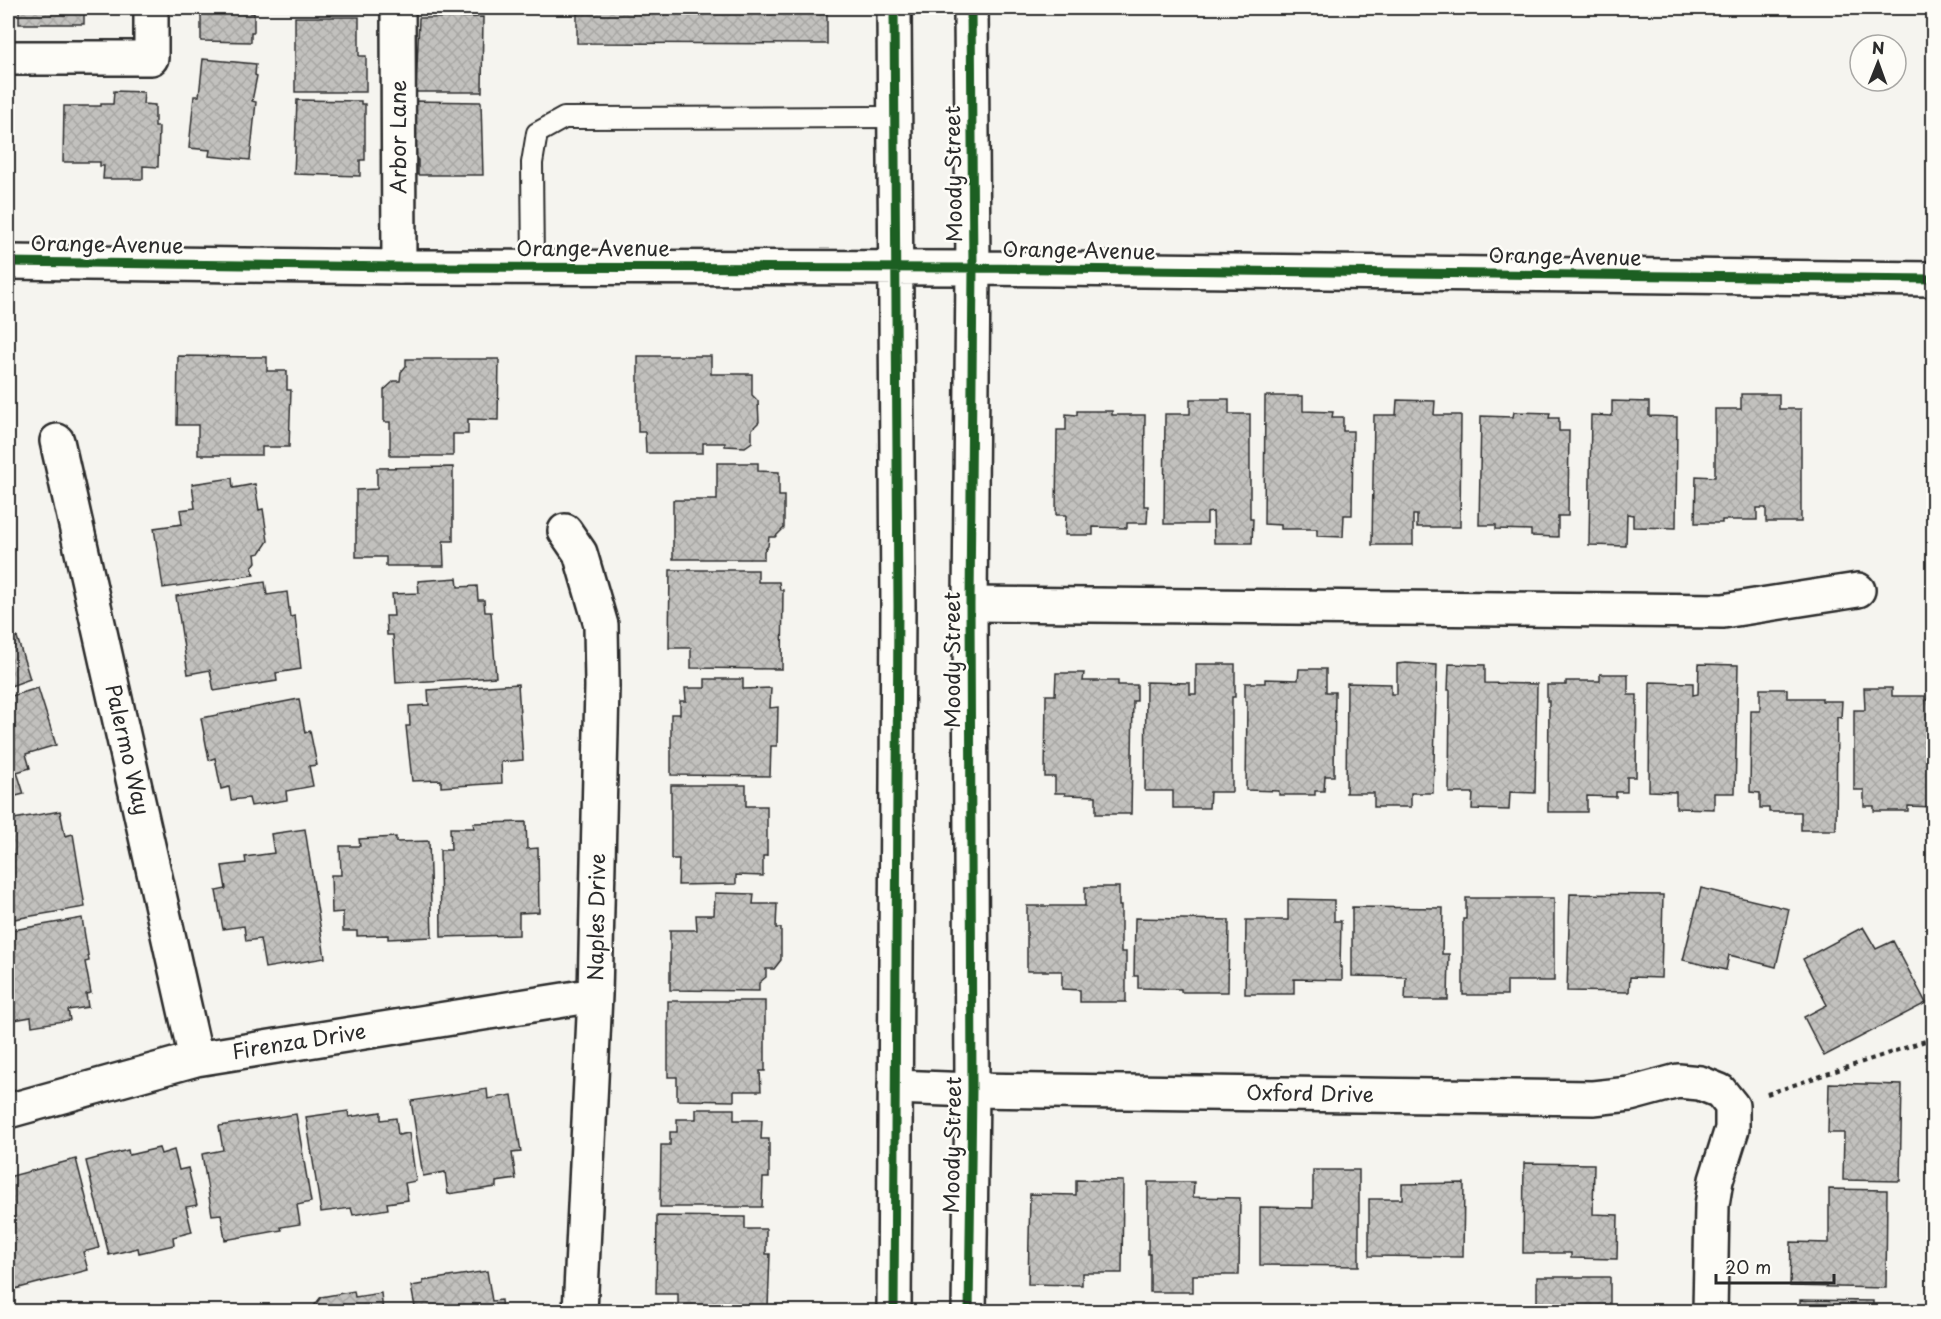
<svg xmlns="http://www.w3.org/2000/svg" width="1941" height="1319" font-family="'Playpen Sans',sans-serif">
<defs>
<pattern id="building-cross-hatch" width="8" height="8" patternUnits="userSpaceOnUse" patternTransform="scale(1.5)"><rect width="8" height="8" fill="#c2c1be"/><path d="M0 0l8 8M0 8l8-8" fill="none" stroke="#a7a6a3"/></pattern>
</defs>
<rect width="100%" height="100%" fill="#f5f4ef"/>
<filter id="ink" filterUnits="userSpaceOnUse"><feTurbulence type="fractalNoise" baseFrequency=".0167" numOctaves="2"/><feDisplacementMap in="SourceGraphic" scale="12" xChannelSelector="R" yChannelSelector="G"/><feConvolveMatrix kernelMatrix="1 2 1 2 8 2 1 2 1" color-interpolation-filters="sRGB"/></filter>
<g filter="url(#ink)">
<path fill="url(#building-cross-hatch)" stroke="#2b2b2b" stroke-width="1.5" d="M 8,8 L 98,8 L 98,10 L 84,10 L 84,24 L 19,24 L 19,9 L 8,9 Z
M 201,8 L 251,8 L 251,13 L 254,13 L 254,32 L 251,32 L 251,42 L 201,41 Z
M 577,8 L 827,8 L 827,44 L 577,43 Z
M 295,17 L 359,17 L 359,56 L 366,56 L 366,92 L 295,92 Z
M 483,17 L 482,92 L 416,92 L 419,18 Z
M 203,59 L 256,64 L 255,75 L 257,76 L 252,101 L 256,102 L 250,160 L 209,156 L 210,150 L 189,148 L 194,96 L 199,96 Z
M 114,91 L 144,92 L 143,104 L 155,105 L 155,127 L 159,127 L 158,167 L 143,166 L 143,179 L 103,179 L 104,166 L 100,166 L 100,162 L 63,162 L 64,106 L 101,106 L 101,104 L 113,104 Z
M 297,100 L 361,101 L 361,104 L 365,104 L 365,160 L 360,160 L 360,176 L 294,174 Z
M 412,101 L 481,102 L 483,175 L 418,175 L 418,160 L 411,160 Z
M 178,356 L 267,357 L 267,371 L 287,371 L 287,390 L 291,390 L 289,447 L 262,447 L 262,455 L 198,455 L 198,425 L 177,425 Z
M 638,356 L 711,356 L 711,374 L 752,374 L 752,395 L 758,401 L 759,422 L 752,429 L 752,442 L 745,447 L 725,446 L 725,443 L 703,443 L 703,453 L 646,453 L 645,432 L 638,432 Z
M 406,359 L 499,359 L 498,420 L 468,419 L 468,434 L 453,434 L 453,456 L 390,456 L 390,422 L 384,422 L 384,390 L 394,381 L 400,381 L 401,372 L 406,366 Z
M 1741,394 L 1779,394 L 1779,409 L 1801,409 L 1801,522 L 1766,522 L 1766,508 L 1757,508 L 1757,520 L 1722,520 L 1722,523 L 1695,523 L 1696,476 L 1715,477 L 1715,409 L 1741,409 Z
M 1265,396 L 1303,396 L 1303,411 L 1333,412 L 1332,417 L 1343,417 L 1343,431 L 1353,431 L 1352,515 L 1344,515 L 1343,537 L 1317,536 L 1317,529 L 1281,529 L 1281,525 L 1264,524 Z
M 1190,399 L 1229,399 L 1229,414 L 1250,414 L 1250,519 L 1253,519 L 1252,543 L 1214,543 L 1213,512 L 1207,513 L 1207,524 L 1164,524 L 1165,414 L 1190,414 Z
M 1397,400 L 1435,401 L 1434,415 L 1461,415 L 1460,527 L 1417,527 L 1417,515 L 1413,515 L 1413,545 L 1372,545 L 1374,415 L 1396,415 Z
M 1612,401 L 1649,402 L 1649,416 L 1677,417 L 1676,528 L 1633,527 L 1633,515 L 1627,514 L 1626,546 L 1589,545 L 1591,415 L 1612,416 Z
M 1077,411 L 1112,411 L 1112,415 L 1145,415 L 1144,506 L 1148,506 L 1147,523 L 1127,523 L 1127,528 L 1093,527 L 1093,535 L 1065,535 L 1066,515 L 1056,515 L 1057,430 L 1066,430 L 1066,414 L 1077,415 Z
M 1514,412 L 1550,413 L 1549,418 L 1559,418 L 1559,431 L 1569,431 L 1568,516 L 1558,516 L 1558,537 L 1531,536 L 1531,530 L 1496,529 L 1496,525 L 1479,525 L 1481,416 L 1513,417 Z
M 717,463 L 758,463 L 758,471 L 779,472 L 779,496 L 784,496 L 784,528 L 775,537 L 769,537 L 768,546 L 764,551 L 764,559 L 673,559 L 673,500 L 717,500 Z
M 453,467 L 453,541 L 443,541 L 444,566 L 386,566 L 386,557 L 356,557 L 356,490 L 377,489 L 377,468 Z
M 232,478 L 233,488 L 255,484 L 259,510 L 263,509 L 268,541 L 260,553 L 255,554 L 256,562 L 252,567 L 254,575 L 163,588 L 154,528 L 182,524 L 180,510 L 195,508 L 192,484 Z
M 670,570 L 758,570 L 758,582 L 779,582 L 780,590 L 783,590 L 782,669 L 691,668 L 691,648 L 669,648 Z
M 457,578 L 458,587 L 477,586 L 478,600 L 484,600 L 485,612 L 491,612 L 496,677 L 396,683 L 393,635 L 387,635 L 386,616 L 394,616 L 392,594 L 419,593 L 418,581 Z
M 265,582 L 267,595 L 287,592 L 290,617 L 295,616 L 301,669 L 276,673 L 277,681 L 214,691 L 210,670 L 188,674 L 176,596 Z
M 8,620 L 13,638 L 17,637 L 30,679 L 8,687 Z
M 1406,663 L 1437,665 L 1433,793 L 1411,793 L 1411,807 L 1374,807 L 1374,793 L 1346,793 L 1347,683 L 1391,684 L 1391,694 L 1397,694 L 1397,664 Z
M 1196,664 L 1235,664 L 1235,697 L 1232,697 L 1232,792 L 1210,792 L 1209,808 L 1173,808 L 1173,791 L 1145,791 L 1146,682 L 1190,683 L 1190,694 L 1196,694 Z
M 1449,664 L 1485,665 L 1485,683 L 1537,684 L 1535,793 L 1510,792 L 1509,810 L 1472,809 L 1473,793 L 1449,793 L 1450,690 L 1448,690 Z
M 1699,664 L 1738,665 L 1735,793 L 1714,793 L 1714,809 L 1676,808 L 1676,792 L 1649,791 L 1650,682 L 1693,683 L 1693,695 L 1698,694 Z
M 1299,669 L 1326,669 L 1326,692 L 1335,692 L 1334,776 L 1325,776 L 1324,791 L 1315,791 L 1315,795 L 1279,795 L 1279,791 L 1246,790 L 1247,701 L 1245,701 L 1245,683 L 1265,683 L 1265,679 L 1298,680 Z
M 1056,673 L 1084,673 L 1083,681 L 1118,681 L 1118,685 L 1137,685 L 1137,701 L 1133,701 L 1131,814 L 1096,814 L 1096,796 L 1065,795 L 1065,793 L 1055,793 L 1055,777 L 1045,777 L 1046,695 L 1055,695 Z
M 1600,674 L 1628,674 L 1628,695 L 1637,695 L 1636,777 L 1627,777 L 1627,792 L 1616,792 L 1616,797 L 1587,796 L 1587,812 L 1548,812 L 1549,701 L 1547,701 L 1547,685 L 1566,685 L 1566,681 L 1600,681 Z
M 705,679 L 743,679 L 743,689 L 771,688 L 770,708 L 778,707 L 777,746 L 771,746 L 770,776 L 671,775 L 671,714 L 680,714 L 680,701 L 686,701 L 685,688 L 705,688 Z
M 518,684 L 523,760 L 501,762 L 502,783 L 441,787 L 441,780 L 412,781 L 406,726 L 410,726 L 409,706 L 429,705 L 428,690 Z
M 38,688 L 56,745 L 26,754 L 30,768 L 17,772 L 24,794 L 8,798 L 8,697 Z
M 1864,688 L 1892,688 L 1892,696 L 1925,696 L 1925,700 L 1934,700 L 1934,807 L 1908,806 L 1908,811 L 1874,811 L 1874,806 L 1864,806 L 1864,790 L 1854,790 L 1854,710 L 1865,710 Z
M 1760,689 L 1787,689 L 1787,698 L 1822,698 L 1822,701 L 1842,701 L 1841,718 L 1837,717 L 1836,830 L 1801,830 L 1801,812 L 1769,812 L 1769,808 L 1760,808 L 1760,793 L 1750,792 L 1751,711 L 1760,711 Z
M 299,699 L 305,733 L 310,731 L 317,765 L 309,766 L 313,786 L 286,791 L 287,800 L 251,806 L 249,798 L 231,800 L 229,787 L 221,789 L 215,758 L 209,760 L 201,718 Z
M 671,785 L 746,785 L 746,806 L 767,806 L 767,856 L 763,856 L 763,876 L 736,875 L 736,884 L 678,885 L 679,859 L 671,859 Z
M 60,811 L 65,836 L 73,834 L 85,907 L 8,920 L 8,820 Z
M 526,822 L 527,849 L 538,848 L 539,912 L 519,913 L 519,935 L 441,937 L 440,850 L 451,850 L 450,828 L 474,828 L 473,823 Z
M 305,829 L 325,958 L 265,968 L 260,939 L 246,941 L 244,926 L 223,929 L 216,891 L 226,889 L 222,866 L 246,863 L 245,857 L 274,853 L 271,834 Z
M 396,837 L 396,842 L 429,841 L 432,937 L 388,939 L 388,935 L 357,936 L 357,931 L 343,931 L 343,912 L 332,913 L 331,875 L 341,875 L 340,846 L 360,846 L 359,839 Z
M 1085,887 L 1119,887 L 1119,906 L 1121,906 L 1121,952 L 1126,952 L 1126,1002 L 1080,1002 L 1080,990 L 1062,989 L 1062,971 L 1027,971 L 1027,906 L 1085,906 Z
M 1701,888 L 1789,909 L 1776,967 L 1729,955 L 1726,970 L 1683,960 Z
M 715,893 L 754,894 L 753,904 L 777,904 L 776,928 L 781,928 L 781,960 L 774,969 L 766,969 L 766,977 L 759,983 L 759,991 L 670,990 L 670,930 L 697,930 L 696,915 L 714,915 Z
M 1570,894 L 1663,895 L 1661,978 L 1630,977 L 1629,992 L 1567,991 Z
M 1466,898 L 1554,898 L 1554,981 L 1507,981 L 1507,995 L 1463,995 L 1463,919 L 1466,919 Z
M 1288,899 L 1334,900 L 1334,921 L 1341,921 L 1340,967 L 1342,967 L 1342,980 L 1294,979 L 1294,994 L 1245,994 L 1246,920 L 1288,920 Z
M 1352,907 L 1443,908 L 1442,954 L 1449,954 L 1448,1000 L 1405,1000 L 1406,977 L 1352,976 Z
M 82,918 L 89,961 L 85,962 L 91,993 L 86,994 L 88,1007 L 68,1010 L 70,1020 L 32,1026 L 31,1017 L 8,1021 L 8,931 Z
M 1135,918 L 1229,920 L 1228,992 L 1181,992 L 1181,989 L 1138,988 L 1138,976 L 1134,976 Z
M 1863,927 L 1876,949 L 1893,941 L 1926,1003 L 1824,1056 L 1804,1017 L 1827,1005 L 1803,959 Z
M 668,1001 L 765,1001 L 765,1071 L 760,1071 L 761,1091 L 734,1091 L 734,1101 L 677,1100 L 677,1077 L 668,1077 Z
M 1829,1083 L 1902,1085 L 1900,1181 L 1843,1180 L 1844,1133 L 1828,1133 Z
M 487,1089 L 488,1099 L 512,1095 L 521,1152 L 512,1153 L 516,1179 L 496,1182 L 496,1187 L 448,1194 L 445,1172 L 423,1176 L 411,1101 Z
M 696,1109 L 734,1109 L 734,1120 L 762,1120 L 761,1139 L 769,1139 L 769,1178 L 763,1178 L 762,1207 L 660,1207 L 661,1145 L 670,1145 L 670,1132 L 677,1132 L 677,1119 L 696,1119 Z
M 348,1111 L 349,1117 L 381,1112 L 381,1120 L 396,1118 L 398,1135 L 409,1133 L 416,1181 L 405,1183 L 408,1200 L 387,1203 L 388,1209 L 353,1215 L 351,1208 L 321,1212 L 306,1117 Z
M 296,1114 L 311,1202 L 297,1205 L 300,1224 L 281,1227 L 282,1230 L 225,1240 L 221,1214 L 212,1215 L 202,1154 L 223,1150 L 219,1126 Z
M 159,1148 L 161,1154 L 174,1150 L 179,1170 L 188,1168 L 197,1205 L 186,1207 L 192,1232 L 173,1237 L 174,1245 L 139,1253 L 138,1248 L 109,1255 L 86,1161 L 128,1150 L 129,1155 Z
M 76,1159 L 99,1248 L 83,1252 L 88,1270 L 15,1289 L 9,1265 L 8,1266 L 8,1177 Z
M 1524,1163 L 1594,1164 L 1593,1214 L 1618,1215 L 1617,1259 L 1571,1258 L 1571,1253 L 1523,1253 Z
M 1313,1170 L 1359,1170 L 1359,1266 L 1260,1265 L 1260,1207 L 1313,1208 Z
M 1076,1180 L 1123,1181 L 1122,1273 L 1082,1273 L 1082,1285 L 1028,1284 L 1030,1194 L 1076,1195 Z
M 1148,1182 L 1194,1182 L 1193,1197 L 1240,1198 L 1239,1275 L 1193,1275 L 1193,1292 L 1150,1292 L 1150,1254 L 1148,1254 Z
M 1464,1183 L 1463,1257 L 1369,1256 L 1369,1199 L 1402,1199 L 1402,1184 Z
M 1829,1189 L 1887,1190 L 1886,1288 L 1790,1286 L 1791,1242 L 1829,1243 Z
M 657,1216 L 745,1217 L 745,1229 L 766,1229 L 766,1254 L 770,1254 L 768,1307 L 742,1306 L 742,1312 L 678,1312 L 678,1294 L 656,1294 Z
M 487,1271 L 492,1301 L 501,1300 L 502,1312 L 401,1312 L 401,1309 L 415,1307 L 411,1286 L 423,1284 L 423,1281 Z
M 1537,1277 L 1610,1277 L 1610,1312 L 1537,1312 Z
M 354,1291 L 355,1297 L 381,1293 L 383,1312 L 314,1312 L 314,1306 L 321,1297 Z
M 1800,1300 L 1873,1301 L 1873,1312 L 1800,1312 Z"/>
<g fill="none" stroke-linecap="round" stroke-linejoin="round">
<defs>
<path id="service" d="M 533,267 L 532,163 L 537,133 L 564,118 L 896,117"/>
<path id="minor" d="M 398,8 L 399,267
M 8,58 L 151,58 L 151,8
M 57,441 L 196,1059
M 565,531 L 580,553 L 601,625 L 602,686 L 595,995 L 580,1312
M 970,604 L 1723,611 L 1858,590
M 895,1087 L 972,1090 L 1593,1098 L 1630,1094 L 1678,1081 L 1700,1083 L 1720,1091 L 1732,1106 L 1732,1129 L 1716,1180 L 1712,1205 L 1710,1312
M 8,1111 L 196,1059 L 595,995"/>
<path id="secondary" d="M 8,262 L 399,267 L 973,268 L 1934,279
M 894,1312 L 898,606 L 894,8
M 969,1312 L 972,1090 L 970,604 L 973,268 L 971,8"/>
</defs>
<use href="#service" stroke="#2b2b2b" stroke-width="24"/>
<use href="#minor" stroke="#2b2b2b" stroke-width="38"/>
<use href="#secondary" stroke="#2b2b2b" stroke-width="38"/>
<path stroke="#2b2b2b" stroke-width="4" stroke-dasharray="4.5 4.5" stroke-linecap="butt" d="M 1767,1094 L 1934,1038"/>
<use href="#service" stroke="#fdfcf7" stroke-width="20"/>
<use href="#minor" stroke="#fdfcf7" stroke-width="33"/>
<use href="#secondary" stroke="#fdfcf7" stroke-width="33"/>
<defs>
<path id="cycleway" d="M 8,262 L 399,267 L 973,268 L 1934,279
M 894,1312 L 898,606 L 894,8
M 969,1312 L 972,1090 L 970,604 L 973,268 L 971,8"/>
</defs>
<use href="#cycleway" stroke="#fdfcf7" stroke-width="13"/>
<use href="#cycleway" stroke="#1b5e20" stroke-width="9"/>
</g>
</g>
<g text-anchor="middle" stroke-width="5" stroke-linejoin="round" paint-order="stroke">
<g font-size="21" fill="#2b2b2b" stroke="#fdfcf7">
<text transform="translate(399 137) rotate(-90)" y="7">Arbor Lane</text>
<text transform="translate(954 174) rotate(-91)" y="7">Moody Street</text>
<text transform="translate(107 245) rotate(1)" y="7">Orange Avenue</text>
<text x="593" y="256">Orange Avenue</text>
<text transform="translate(1079 251) rotate(1)" y="7">Orange Avenue</text>
<text transform="translate(1565 257) rotate(1)" y="7">Orange Avenue</text>
<text transform="translate(953 660) rotate(-90)" y="7">Moody Street</text>
<text transform="translate(127 750) rotate(77)" y="7">Palermo Way</text>
<text transform="translate(597 917) rotate(-89)" y="7">Naples Drive</text>
<text transform="translate(299 1042) rotate(-9)" y="7">Firenza Drive</text>
<text transform="translate(1310 1094) rotate(1)" y="7">Oxford Drive</text>
<text transform="translate(953 1145) rotate(-89)" y="7">Moody Street</text>
</g>
</g>
<rect width="1941" height="1319" fill="none" stroke="#fdfcf7" stroke-width="30"/>
<rect x="15" y="15" width="1911" height="1289" fill="none" stroke="#2b2b2b" stroke-width="2" filter="url(#ink)"/>
<g transform="translate(1878 63) rotate(1)"><circle r="28" fill="#fdfcf7" stroke="#a9a8a5" stroke-width="1.5"/>
<path d="M0-4.5L10 22L0 15L-10 22Z" fill="#2b2b2b"/>
<text y="-9" font-size="16" font-weight="bold" text-anchor="middle" fill="#2b2b2b">N</text>
</g>
<path d="M1716 1274v9h118v-9" fill="none" stroke="#2b2b2b" stroke-width="3"/>
<text x="1725" y="1274" font-size="18" fill="#2b2b2b" stroke="#fdfcf7" stroke-width="4.5" paint-order="stroke">20 m</text>
</svg>
